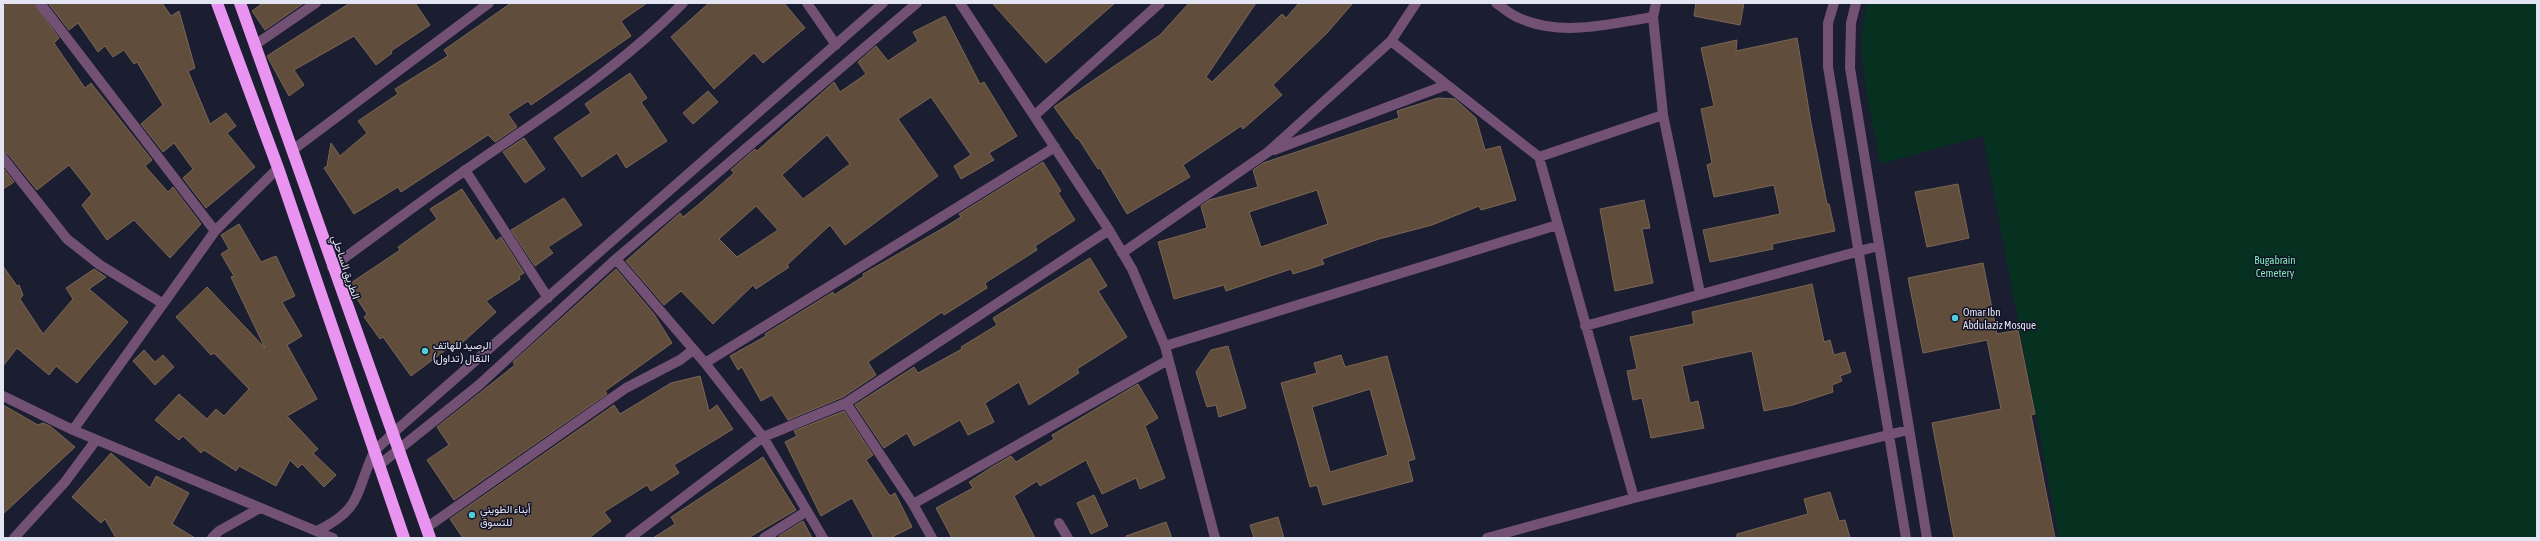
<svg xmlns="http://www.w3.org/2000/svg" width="2540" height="541" font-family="'Asap Condensed',Vazirmatn,sans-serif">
<rect width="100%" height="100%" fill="#1b1d30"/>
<path fill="#063020" d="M 1867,3 L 2537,3 L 2537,538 L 2059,538 L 1983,136 L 1880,164 C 1872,113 1853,54 1867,3 Z"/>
<path fill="#604d3c" stroke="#7a6655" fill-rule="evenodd" d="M 7,3 L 34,3 L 59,38 L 54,43 L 85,88 L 91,83 L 152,160 L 145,166 L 168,192 L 173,187 L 201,224 L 170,258 L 134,220 L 107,240 L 82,205 L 92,194 L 69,165 L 37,190 L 8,154 L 3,152 L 3,8 Z
M 48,3 L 162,3 L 171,16 L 179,11 L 195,68 L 188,71 L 210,124 L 226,113 L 236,126 L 227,133 L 255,167 L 206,208 L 183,178 L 193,169 L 174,143 L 163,152 L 141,124 L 163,105 L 137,62 L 134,64 L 124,50 L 113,57 L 105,46 L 98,52 L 78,23 L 69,30 Z
M 263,3 L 304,3 L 265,30 L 252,11 Z
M 350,3 L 415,3 L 430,25 L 391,51 L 392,53 L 376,65 L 354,36 L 294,70 L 304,85 L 289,96 L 267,56 Z
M 511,3 L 647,3 L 621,21 L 631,36 L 531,105 L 528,101 L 508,114 L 517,127 L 495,142 L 488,135 L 401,192 L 398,187 L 354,214 L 324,168 L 327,166 L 331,143 L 340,156 L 367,133 L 358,121 L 398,94 L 395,89 L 448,56 L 444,50 Z
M 709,3 L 784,3 L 805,28 L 763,63 L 754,53 L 714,89 L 671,37 Z
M 992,3 L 1115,3 L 1046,63 Z
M 1189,3 L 1256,3 L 1206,77 L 1212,82 L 1282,14 L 1286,18 L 1299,3 L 1353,3 L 1327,33 L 1273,85 L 1282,95 L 1243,129 L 1241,126 L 1183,165 L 1190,177 L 1127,214 L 1100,168 L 1098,169 L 1078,138 L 1077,139 L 1054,107 L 1160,35 Z
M 1696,3 L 1744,3 L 1740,25 L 1694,16 Z
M 945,16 L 980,84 L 984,82 L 1017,136 L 989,153 L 994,160 L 961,179 L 954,166 L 971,155 L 931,97 L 898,119 L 938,176 L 845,245 L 830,225 L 787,265 L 789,267 L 756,289 L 753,285 L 713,324 L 681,291 L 664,305 L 626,261 L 680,213 L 683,217 L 698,205 L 734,173 L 731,170 L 755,149 L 757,151 L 834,82 L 840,92 L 866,74 L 858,62 L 876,46 L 888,61 L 918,41 L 913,32 ZM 827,135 L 850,164 L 803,199 L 782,175 ZM 756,206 L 778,230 L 737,257 L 719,239 Z
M 1797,38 L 1811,123 L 1827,204 L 1829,204 L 1835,231 L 1772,244 L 1773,249 L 1710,262 L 1703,230 L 1780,214 L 1774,185 L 1714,197 L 1707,165 L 1712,163 L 1701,109 L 1714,106 L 1701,48 L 1737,40 L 1736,51 Z
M 630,73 L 647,98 L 641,102 L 667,141 L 626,168 L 617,153 L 582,177 L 554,138 L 591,113 L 585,104 Z
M 708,91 L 718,102 L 693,124 L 683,113 Z
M 1438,98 L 1455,99 L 1476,118 L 1485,150 L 1500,146 L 1516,200 L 1481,210 L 1479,206 L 1432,225 L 1379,239 L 1322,259 L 1324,264 L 1293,274 L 1291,269 L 1226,291 L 1224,285 L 1174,299 L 1158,242 L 1207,228 L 1201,206 L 1209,200 L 1258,187 L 1253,170 L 1263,163 L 1399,118 L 1397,111 ZM 1317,190 L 1328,224 L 1261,247 L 1249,212 Z
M 524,138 L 545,169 L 525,183 L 503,152 Z
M 1043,162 L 1061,191 L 1058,193 L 1075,220 L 1035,246 L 1037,250 L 985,283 L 987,288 L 944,315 L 942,312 L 868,362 L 876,375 L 843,397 L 788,420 L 772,395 L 761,401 L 742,367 L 738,370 L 730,356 L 766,336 L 765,334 L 833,292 L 834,295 L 864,276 L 863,274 L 945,227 L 961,217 L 959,214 Z
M 3,168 L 14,182 L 3,189 Z
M 1958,184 L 1969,238 L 1927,247 L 1915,192 Z
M 462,189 L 496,241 L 501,237 L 524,273 L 519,276 L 520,279 L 486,301 L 496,312 L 462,343 L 459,340 L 411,376 L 383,337 L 380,339 L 364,317 L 367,314 L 348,285 L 400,250 L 398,247 L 437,219 L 430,209 Z
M 564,198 L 582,225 L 548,247 L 553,253 L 535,266 L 511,230 Z
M 1644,200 L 1650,228 L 1642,229 L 1653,283 L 1615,291 L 1600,209 Z
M 239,224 L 261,262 L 276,256 L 295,296 L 282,302 L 302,336 L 287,345 L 317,399 L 287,416 L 318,449 L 313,453 L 336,475 L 324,487 L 302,464 L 298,468 L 290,460 L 276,486 L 239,466 L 236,471 L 204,450 L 201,453 L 183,436 L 179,440 L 155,420 L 179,394 L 207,419 L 216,409 L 224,416 L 249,389 L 214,353 L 211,355 L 176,317 L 207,287 L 265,348 L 231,277 L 234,276 L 221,254 L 229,249 L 221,235 Z
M 1090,258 L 1107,286 L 1098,291 L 1127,337 L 1077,369 L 1079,373 L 1029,405 L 1019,382 L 985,403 L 994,422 L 968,435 L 960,420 L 914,446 L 907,433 L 884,448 L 855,405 L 914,367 L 918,373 L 962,349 L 961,347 L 997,325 L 993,318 Z
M 1983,263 L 1997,334 L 2018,330 L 2035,414 L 2031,415 L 2055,538 L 1954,538 L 1932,423 L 2001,409 L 1987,340 L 1923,353 L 1908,278 Z
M 3,266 L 17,286 L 19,285 L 23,295 L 20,299 L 43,334 L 73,299 L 66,288 L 94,269 L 106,277 L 89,289 L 128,322 L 77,383 L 56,366 L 49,375 L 17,348 L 3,366 Z
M 616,269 L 654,314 L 672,343 L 605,391 L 607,394 L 454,500 L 427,460 L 449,445 L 437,427 L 515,365 L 513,362 Z
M 1812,284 L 1824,342 L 1830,340 L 1834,355 L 1845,352 L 1851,372 L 1840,376 L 1842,381 L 1832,385 L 1833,392 L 1793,405 L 1764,411 L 1752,351 L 1682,366 L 1690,403 L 1698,401 L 1704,428 L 1651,438 L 1642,398 L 1633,400 L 1627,371 L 1637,369 L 1630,337 L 1694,324 L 1692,312 Z
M 1228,346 L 1246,408 L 1219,417 L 1216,405 L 1207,407 L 1196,372 L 1211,350 Z
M 144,350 L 155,362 L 163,355 L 174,367 L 155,385 L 133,361 Z
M 1341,355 L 1345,367 L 1387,356 L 1415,459 L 1408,461 L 1413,481 L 1323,505 L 1317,485 L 1310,487 L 1281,383 L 1317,373 L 1314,363 ZM 1370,389 L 1388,455 L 1330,472 L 1312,407 Z
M 700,376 L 709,411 L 717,405 L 733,429 L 674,465 L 679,473 L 651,491 L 647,485 L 604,512 L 611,521 L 589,538 L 463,538 L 450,519 L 614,405 L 620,414 L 671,383 Z
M 1138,384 L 1158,418 L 1145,426 L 1165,478 L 1140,489 L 1136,478 L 1102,494 L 1086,460 L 1040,486 L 1037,481 L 1014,496 L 1035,538 L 952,538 L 936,508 L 973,488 L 969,482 L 992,467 L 1011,456 L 1016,462 L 1054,439 L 1052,435 Z
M 3,405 L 38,425 L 43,423 L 50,426 L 75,447 L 3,514 Z
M 844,411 L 873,455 L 866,460 L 890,496 L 895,493 L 912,527 L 890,538 L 874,538 L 852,498 L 821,516 L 785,442 L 797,436 L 794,431 Z
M 111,453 L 150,488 L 156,476 L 189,493 L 172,524 L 195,538 L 116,538 L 105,519 L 101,523 L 72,497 Z
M 763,457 L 796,510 L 748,538 L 653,538 L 675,524 L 671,517 Z
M 1830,492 L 1839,521 L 1845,520 L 1850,538 L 1737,538 L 1737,534 L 1808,514 L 1804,499 Z
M 1094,495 L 1108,526 L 1091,534 L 1077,503 Z
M 1278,517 L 1284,538 L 1254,538 L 1250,525 Z
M 803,521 L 812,538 L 780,538 L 779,536 Z
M 1166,522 L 1172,538 L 1127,538 L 1126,536 Z"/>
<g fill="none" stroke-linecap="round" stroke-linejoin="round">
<path stroke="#725175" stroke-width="10" d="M 40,3 L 215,231
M 807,3 L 836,45
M 960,3 L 1109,230 L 1132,269 L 1165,346 L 1215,538
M 1496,3 C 1503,8 1511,15 1519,18 C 1562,37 1609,24 1653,17
M 1656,3 L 1653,17 L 1663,115 L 1700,293
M 1834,3 L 1828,23 L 1828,67 L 1906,538
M 1856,3 L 1851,23 L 1850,68 L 1927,538
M 1391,41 L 1539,157
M 255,45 L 316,3
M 1035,115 L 1160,3
M 294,149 L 489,3
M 1274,150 L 1446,85
M 3,158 L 67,239 L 100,265 L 162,303
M 465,170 L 548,298
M 1122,253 L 1268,152 L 1391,41 L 1416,3
M 616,259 L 705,363 L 763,437 L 823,538
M 332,267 C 380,232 428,196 477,162 C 549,113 622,65 683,3
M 1585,326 L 1878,246
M 1165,346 L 1557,225
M 705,363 L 1055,147
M 3,396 L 73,430 L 333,538
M 846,403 L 913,504 L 932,538
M 73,430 L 215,231 L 278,168
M 378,466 L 479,385 L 616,259 L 917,3
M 1634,498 L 1539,157 L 1663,115
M 913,504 L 1168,360
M 1059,523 L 1068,538
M 426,528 L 626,388 L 680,360 L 693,350
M 317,531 C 362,509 355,494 373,454 C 377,447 387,440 392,434 L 883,3
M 14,538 L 65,482 L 96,440
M 212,538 L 219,531 L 260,508
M 630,538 L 763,437 L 846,403 L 1109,230
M 764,538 L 807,511
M 1487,538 L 1634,498 L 1908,430"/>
<path stroke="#e894f0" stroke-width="12" d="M 217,3 L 278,168 L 404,538
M 240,3 L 430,538"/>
</g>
<g fill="#53cbdb" stroke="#121326" stroke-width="1.5">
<circle cx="1955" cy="318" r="4"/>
<circle cx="425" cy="351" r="4"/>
<circle cx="472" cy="515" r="4"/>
</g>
<g text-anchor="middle" stroke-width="3" stroke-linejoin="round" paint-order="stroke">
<g font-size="11" fill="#7deab8" stroke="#121326">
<text x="2275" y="264">Bugabrain<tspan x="2275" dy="13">Cemetery</tspan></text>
</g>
<g font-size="11" fill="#e3e5f2" stroke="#121326">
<text transform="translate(346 267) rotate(71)" y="4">الطريق الساحلي</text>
</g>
<g font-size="11" fill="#e3e5f2" stroke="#121326" text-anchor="start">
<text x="1963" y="316">Omar Ibn<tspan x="1963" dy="13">Abdulaziz Mosque</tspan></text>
<text x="433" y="349">الرصيد للهاتف<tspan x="433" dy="13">النقال ( تداول)</tspan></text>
<text x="480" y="513">أبناء الطويني<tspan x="480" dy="13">للتسوق</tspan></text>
</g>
</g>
<rect width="2540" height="541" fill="none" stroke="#e3e5f2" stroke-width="8"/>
</svg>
